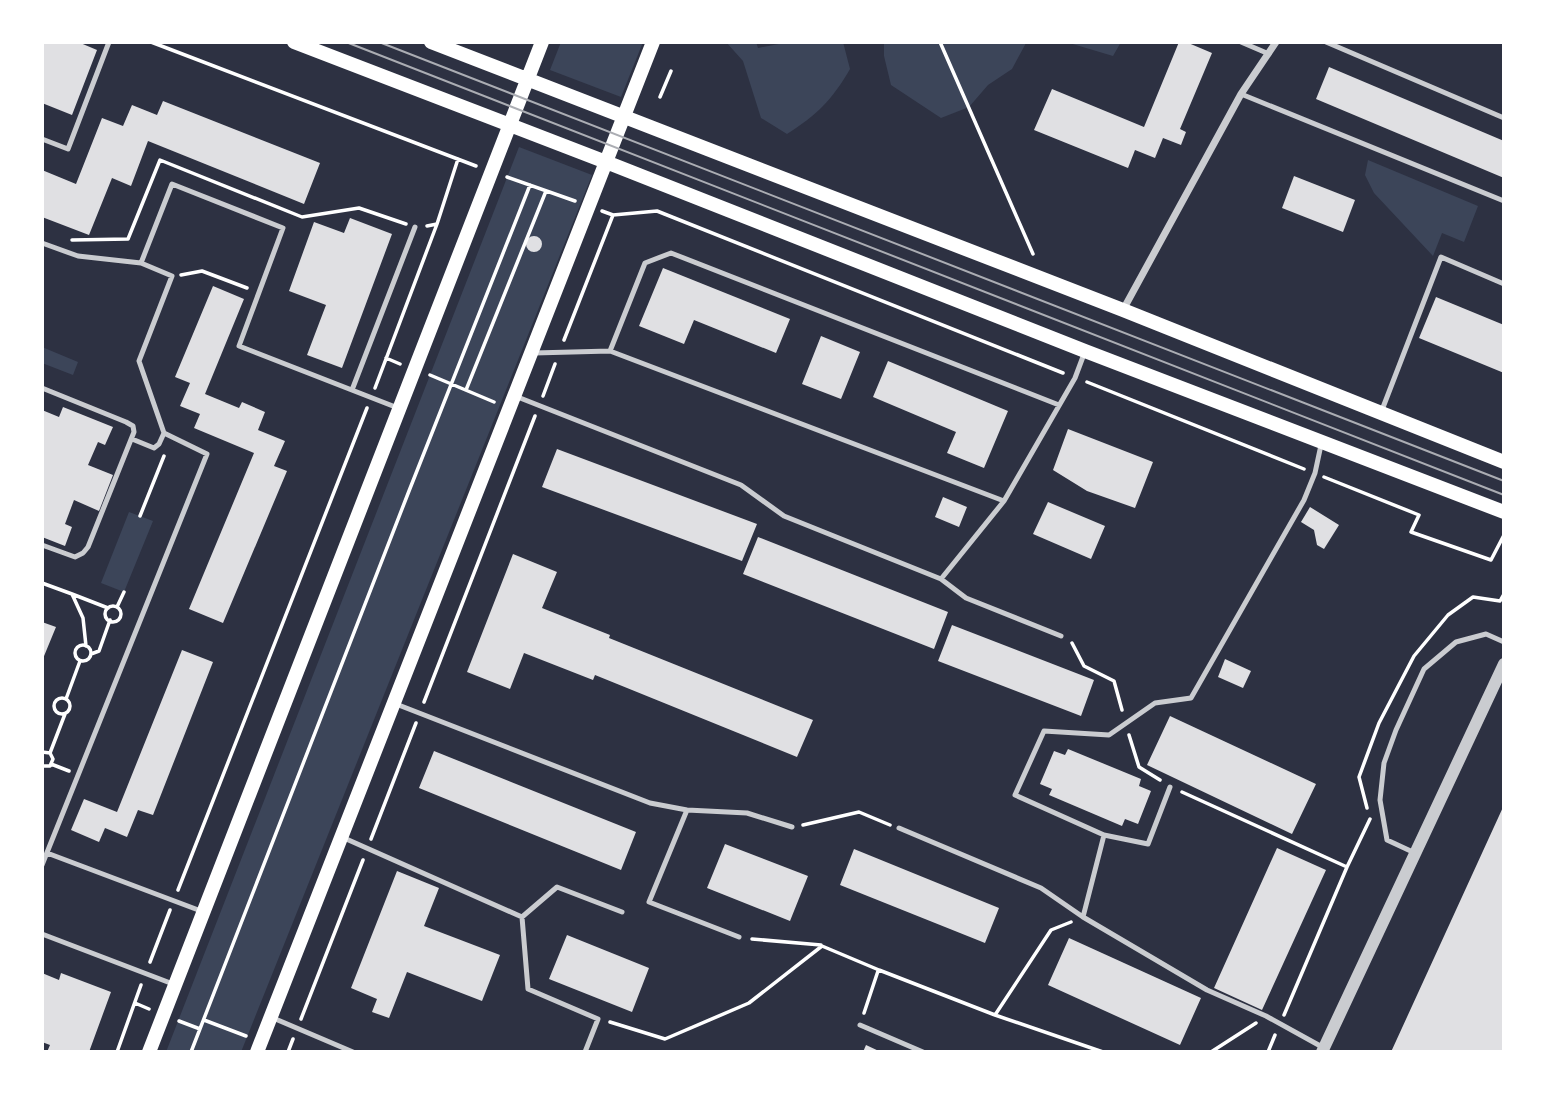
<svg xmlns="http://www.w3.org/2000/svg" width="1546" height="1094" font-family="'Golos Text',sans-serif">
<rect width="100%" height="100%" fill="#2d3142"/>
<path fill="#3c4559" d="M 561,42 L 643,42 L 621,97 L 550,70 Z
M 726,42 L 756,42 L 758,48 L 789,42 L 843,42 L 850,69 C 832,100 817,115 787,134 L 761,118 L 743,61 Z
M 884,42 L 1030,42 L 1026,43 L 1012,69 L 988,85 L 969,107 L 941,118 L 891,85 L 884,56 Z
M 1066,42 L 1121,42 L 1113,56 Z
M 519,147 L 592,175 L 241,1052 L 166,1052 Z
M 1368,160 L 1478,206 L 1464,242 L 1442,233 L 1433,256 L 1374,193 L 1365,175 Z
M 42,347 L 78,362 L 73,375 L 42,363 Z
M 129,512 L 153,521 L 124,592 L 101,583 Z"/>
<path fill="#e0e0e3" d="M 42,42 L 78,42 L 97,50 L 72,115 L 42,103 Z
M 1179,42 L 1186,42 L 1212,53 L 1180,129 L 1186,132 L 1181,145 L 1163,138 L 1155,158 L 1135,150 L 1128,168 L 1034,130 L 1052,89 L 1144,127 Z
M 1329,67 L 1504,141 L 1504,178 L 1316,99 Z
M 163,101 L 320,163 L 304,204 L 148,141 L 131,186 L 112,178 L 89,235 L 42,217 L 42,170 L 76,184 L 102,118 L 123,126 L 132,105 L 157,115 Z
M 1294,176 L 1355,200 L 1343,232 L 1282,208 Z
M 350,218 L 392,234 L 342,368 L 307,355 L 326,305 L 289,291 L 314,222 L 344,233 Z
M526 244a8 8 0 1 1 16 0a8 8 0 1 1-16 0Z
M 663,268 L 790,319 L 776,353 L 694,320 L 684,344 L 639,326 Z
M 213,286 L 244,299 L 205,394 L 239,408 L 242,402 L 265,412 L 258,430 L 285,441 L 274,466 L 287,471 L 223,623 L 189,609 L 254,453 L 194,428 L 200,414 L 180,406 L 190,383 L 175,377 Z
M 1436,297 L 1504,325 L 1504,373 L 1419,338 Z
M 821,336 L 860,352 L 841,399 L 802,384 Z
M 888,361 L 1008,411 L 984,468 L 947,453 L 956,432 L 873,397 Z
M 63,407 L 113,427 L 105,445 L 98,442 L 88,465 L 113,475 L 99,511 L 74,500 L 65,524 L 72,527 L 65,546 L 42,537 L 42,410 L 59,417 Z
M 1068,429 L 1153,462 L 1135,508 L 1087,491 L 1053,470 Z
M 557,449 L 757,524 L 742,561 L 542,487 Z
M 943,497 L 967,507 L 959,527 L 935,517 Z
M 1048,502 L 1105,526 L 1091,559 L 1033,534 Z
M 1310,507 L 1339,525 L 1324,549 L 1317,545 L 1314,530 L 1301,522 Z
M 758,537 L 948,612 L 934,649 L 743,574 Z
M 513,554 L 557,572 L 542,608 L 610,635 L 609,638 L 813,720 L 797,757 L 595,675 L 593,680 L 524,653 L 510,689 L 467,672 Z
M 42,622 L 56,627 L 42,661 Z
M 952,625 L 1094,680 L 1081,716 L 938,661 Z
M 182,650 L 213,662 L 153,815 L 138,810 L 127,837 L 105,828 L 99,842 L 71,830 L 84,799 L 117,812 Z
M 1225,659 L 1251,671 L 1243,688 L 1218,677 Z
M 1170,716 L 1316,784 L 1292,834 L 1147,765 Z
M 1068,749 L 1141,779 L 1139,786 L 1151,791 L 1138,824 L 1125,819 L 1122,826 L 1049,795 L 1052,789 L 1040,784 L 1054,751 L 1065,755 Z
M 434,751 L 636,832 L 621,870 L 419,788 Z
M 1504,805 L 1504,1052 L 1391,1052 L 1472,875 Z
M 725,844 L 808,876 L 790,921 L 707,888 Z
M 1277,848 L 1326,870 L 1262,1010 L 1214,988 Z
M 854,849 L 999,908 L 985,943 L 840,885 Z
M 397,871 L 439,888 L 424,926 L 500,955 L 482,1001 L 407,972 L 389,1018 L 372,1012 L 377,999 L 351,988 Z
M 567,935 L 649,968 L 632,1012 L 549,979 Z
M 1069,938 L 1201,998 L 1180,1045 L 1048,985 Z
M 42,973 L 59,980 L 61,973 L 111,992 L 89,1052 L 47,1052 L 50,1045 L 42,1042 Z
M 866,1045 L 881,1052 L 863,1052 Z"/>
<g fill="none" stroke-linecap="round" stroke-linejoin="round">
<path stroke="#fff" stroke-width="3.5" d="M 151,42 L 476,166
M 940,42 L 1033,254
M 660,97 L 671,71
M 507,177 L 575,201
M 602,211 L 613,215 L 657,211 L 1063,373
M 427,226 L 437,224 L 458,159
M 72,240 L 128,239 L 160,160 L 302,217 L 359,208 L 406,224
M 181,275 L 202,271 L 247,288
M 564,340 L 613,215
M 386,358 L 400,364
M 430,375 L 494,402
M 1087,382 L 1304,469
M 375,388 L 437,224
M 466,390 L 546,191
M 543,396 L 555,364
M 1324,477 L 1419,515 L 1411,532 L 1491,560 L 1504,535
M 140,516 L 164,456
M 42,583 L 72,594 L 83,618 L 86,646
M 72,594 L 108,608
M105 614a8 8 0 1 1 16 0a8 8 0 1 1-16 0Z
M 117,607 L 124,592
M 1072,643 L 1084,666 L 1114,681 L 1122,710
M75 653a8 8 0 1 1 16 0a8 8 0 1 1-16 0Z
M 91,654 L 99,651 L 110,620
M54 706a8 8 0 1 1 16 0a8 8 0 1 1-16 0Z
M 66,699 L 80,661
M 424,702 L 535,416
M 1129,735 L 1139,767 L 1160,780
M 42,752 L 50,753 L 53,759 L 50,766 L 42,766
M 50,753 L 65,714
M 51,764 L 69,771
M 1182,792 L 1347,867 L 1284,1015
M 1367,808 L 1359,777 L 1379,723 L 1414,656 L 1448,615 L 1473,597 L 1500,601 L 1504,594
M 803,825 L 859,812 L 890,825
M 371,839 L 416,723
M 1347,867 L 1370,819
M 178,890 L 367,408
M 752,939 L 821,945
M 150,962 L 170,910
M 135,1003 L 149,1009
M 864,1013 L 878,971
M 995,1015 L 1103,1052
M 301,1019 L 363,860
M 204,1020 L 246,1036
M 179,1021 L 200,1029
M 610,1022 L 665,1039 L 749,1003 L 822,946 L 879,970 L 995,1015 L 1051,930 L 1071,922
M 117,1052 L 141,985
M 191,1052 L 409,491 L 530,185
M 288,1052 L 293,1039
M 1211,1052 L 1256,1023
M 1268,1052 L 1275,1035"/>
<path stroke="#caccd0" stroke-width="5" d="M 1241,42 L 1269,54
M 1326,42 L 1504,118
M 1241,94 L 1504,201
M 42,139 L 68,149 L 109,42
M 42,243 L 78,256 L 141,263 L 172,276 L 139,361 L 164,433 L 207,454 L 42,865
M 141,263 L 172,184 L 283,228 L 239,346 L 398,408
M 610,351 L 645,263 L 671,253 L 1059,405
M 534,353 L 610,351 L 1004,501 L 1075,378 L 1084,354
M 42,388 L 126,422 L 133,426 L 134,432 L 88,547 L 83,553 L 75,557 L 42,545
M 352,390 L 415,227
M 515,396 L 741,485 L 784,516 L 941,579 L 966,598 L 1061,636
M 1382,410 L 1441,257 L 1504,284
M 132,439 L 154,448 L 159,444 L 164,433
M 1321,445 L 1315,473 L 1304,500 L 1191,698 L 1155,703 L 1109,735 L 1044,731 L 1015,795 L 1104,835 L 1083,917 L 1207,990 L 1266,1016 L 1324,1048
M 941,579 L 1004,501
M 396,704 L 650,803 L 687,810 L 747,813 L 792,827
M 687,810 L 649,902 L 739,937
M 899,828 L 1041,888 L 1083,917
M 1104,835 L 1148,844 L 1170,787
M 344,838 L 522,917 L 557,887 L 622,912
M 47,853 L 201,911
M 1415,853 L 1387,840 L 1380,800 L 1384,763 L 1396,730 L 1424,669 L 1456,642 L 1486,634 L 1504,642
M 522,917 L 528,989 L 598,1019 L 585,1052
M 42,934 L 173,984
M 273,1018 L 353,1052
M 860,1025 L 923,1052"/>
<path stroke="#caccd0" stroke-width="7" d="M 1123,310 L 1241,94 L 1276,42"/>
<path stroke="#caccd0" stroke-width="12" d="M 1322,1052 L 1504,664"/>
<path stroke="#fff" stroke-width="14" d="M 294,42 L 606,162 L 1085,351 L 1504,512
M 431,42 L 1123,310 L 1504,462
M 149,1052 L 542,42
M 257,1052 L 653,42"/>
<path stroke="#abadb3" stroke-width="2" d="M 346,42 L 1504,495
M 379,42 L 1504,481"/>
</g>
<rect width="1546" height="1094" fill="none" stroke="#ffffff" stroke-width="88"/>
</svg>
